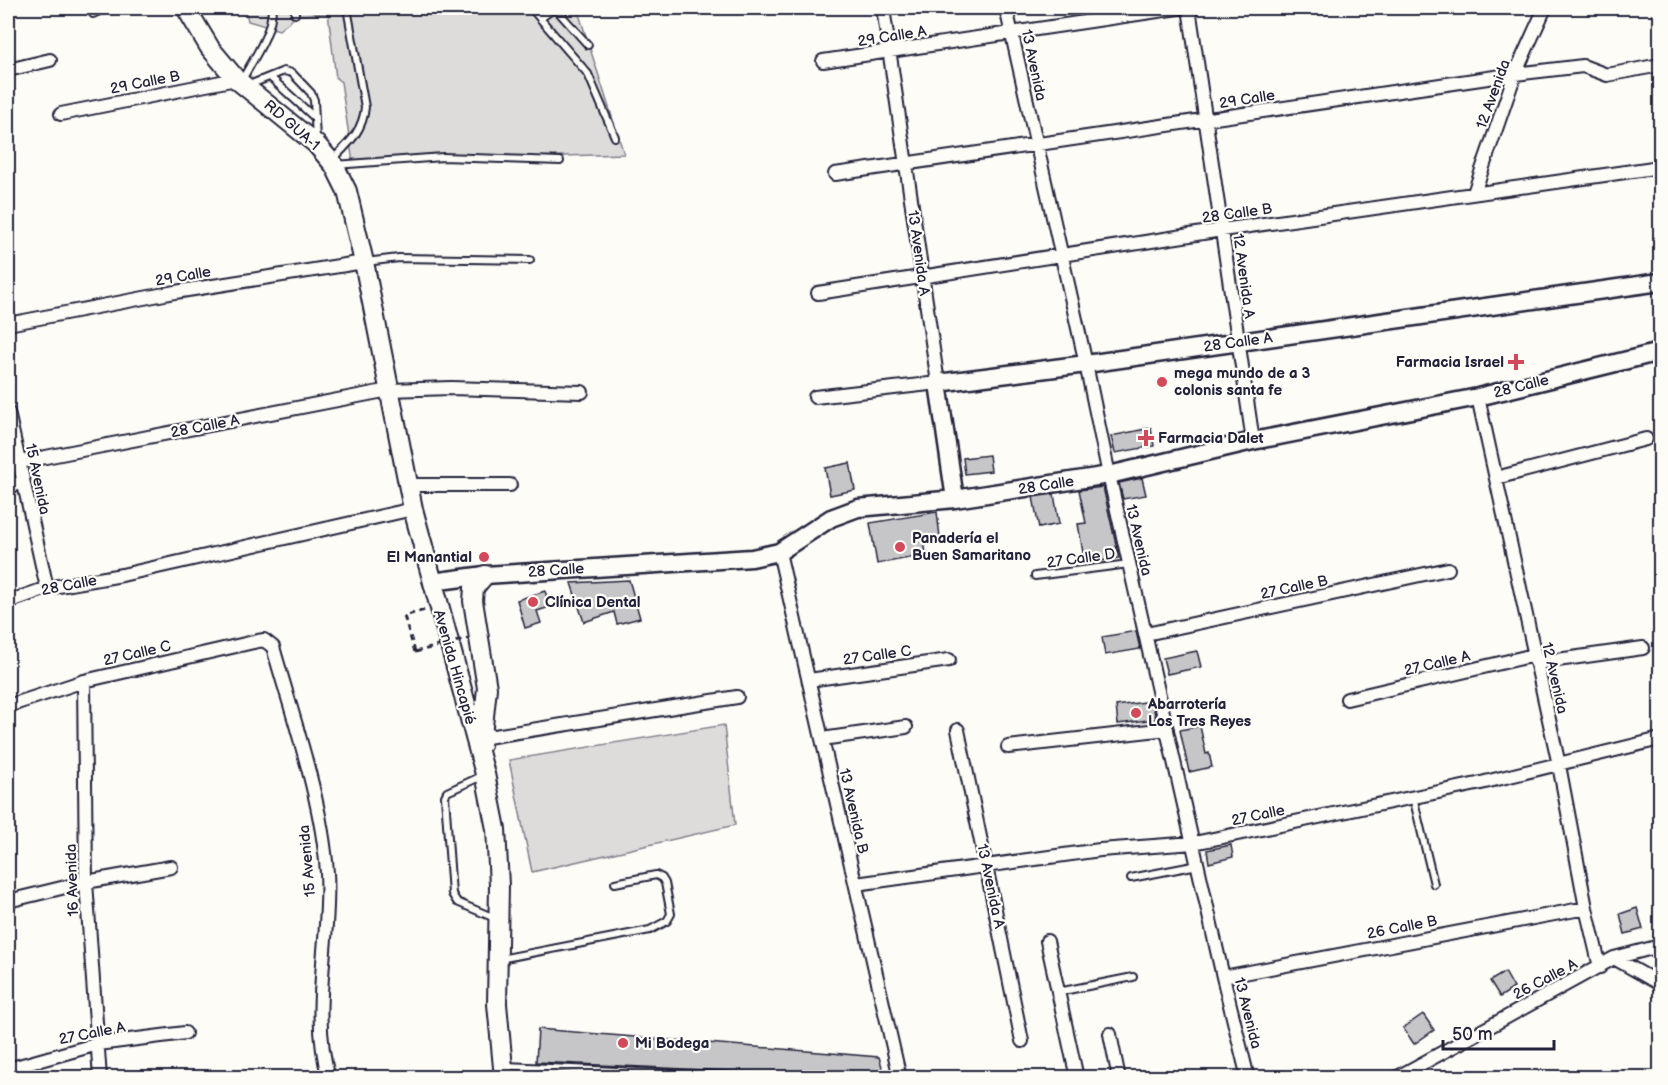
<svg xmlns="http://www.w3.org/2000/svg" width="1668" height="1085" font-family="'Balsamiq Sans',sans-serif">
<rect width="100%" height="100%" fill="#fdfcf7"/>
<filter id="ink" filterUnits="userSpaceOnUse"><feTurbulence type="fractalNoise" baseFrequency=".0167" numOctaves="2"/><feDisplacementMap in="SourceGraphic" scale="12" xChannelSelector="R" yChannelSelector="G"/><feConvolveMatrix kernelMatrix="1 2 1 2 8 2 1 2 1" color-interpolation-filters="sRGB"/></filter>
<g filter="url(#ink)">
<path fill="#dddcdb" stroke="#807f8b" stroke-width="1.5" d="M 245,8 L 577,8 L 624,154 L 353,163 L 341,82 L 336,78 L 328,13 L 298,15 L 279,30 L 248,21 Z
M 724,725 L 735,825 L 532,872 L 509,760 Z"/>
<path fill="#c6c6c8" stroke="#22223b" stroke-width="1.5" d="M 1151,428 L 1154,446 L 1115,453 L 1111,436 Z
M 989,455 L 991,471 L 965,474 L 963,458 Z
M 850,463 L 855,490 L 830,495 L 825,468 Z
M 1142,478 L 1146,495 L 1123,499 L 1119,483 Z
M 1103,487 L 1119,558 L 1085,564 L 1078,524 L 1086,523 L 1079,490 Z
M 1054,494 L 1059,524 L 1039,528 L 1033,497 Z
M 937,512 L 940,537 L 924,539 L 926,555 L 877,564 L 870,523 Z
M 629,580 L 640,618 L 617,624 L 614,612 L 584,622 L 571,583 Z
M 545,591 L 550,607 L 537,611 L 541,623 L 525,628 L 517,600 Z
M 1136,631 L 1140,649 L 1105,655 L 1102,637 Z
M 1197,651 L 1201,667 L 1167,674 L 1163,658 Z
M 1152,701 L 1156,719 L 1118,724 L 1116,706 Z
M 1200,726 L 1206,754 L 1209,753 L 1212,767 L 1189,772 L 1180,730 Z
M 1231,845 L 1233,857 L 1209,863 L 1207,850 Z
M 1637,908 L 1643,929 L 1625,934 L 1620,914 Z
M 1505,972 L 1514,988 L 1500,997 L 1490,981 Z
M 1423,1014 L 1434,1030 L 1414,1044 L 1403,1028 Z
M 538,1029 L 879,1057 L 885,1077 L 775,1077 L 770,1073 L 536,1062 Z
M 536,1073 L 643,1077 L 536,1077 Z"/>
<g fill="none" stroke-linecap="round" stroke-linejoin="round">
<defs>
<path id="service" d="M 295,8 L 295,14
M 531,8 L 588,74 L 615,137
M 555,8 L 588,45
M 93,14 L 106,8
M 541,18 L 554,8
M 270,77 L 315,118
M 241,82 C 253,59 272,34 272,8
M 249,85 L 284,71 L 292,73 L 311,93 L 314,100 L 316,140
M 333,159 C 349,143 363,131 365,107 L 347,8
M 335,165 L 443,157 L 560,161
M 365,262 L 399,258 L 530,260
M 1035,576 L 1129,564
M 482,776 L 447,792 L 445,796 L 452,894 L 457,902 L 497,919
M 1413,797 L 1434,884
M 1131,878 L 1198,865
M 500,959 L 650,930 L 667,921 L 671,914 L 665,883 L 662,878 L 656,875 L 615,883
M 1058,992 L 1133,977
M 506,1066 L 770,1078"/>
<path id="minor" d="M 1006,8 L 1086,364 L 1109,475 L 1223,977 L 1248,1078
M 1189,8 L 1253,441
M 823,61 L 1178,8
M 8,70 L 50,60
M 61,114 L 236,79
M 835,174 L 1515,74 L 1583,66 L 1607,75 L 1660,65
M 1474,193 L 1515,74 L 1545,8
M 818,293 L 1222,230 L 1660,167
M 8,324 L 175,292 L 364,262
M 815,397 L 938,383 L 883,8
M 1478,397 L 1559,765 L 1586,908 L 1600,967
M 8,412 L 47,588
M 20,462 L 389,390 L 451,388 L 582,392
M 1496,478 L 1646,439
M 408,485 L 510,485
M 8,487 L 23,482
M 779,552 L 900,1078
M 8,602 L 47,588 L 122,575 L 413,509
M 1146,634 L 1448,569
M 1536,663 L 1643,648
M 809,680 L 949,660
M 84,681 L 86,882 L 100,1078
M 1347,699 L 1534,655
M 8,706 L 84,681 L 258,641 L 264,640 L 273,647 C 293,718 322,800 327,873 C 331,939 309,1012 329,1078
M 958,730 L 1022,1041
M 481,738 L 737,697
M 822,739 L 906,727
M 1008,747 L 1167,729
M 856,884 L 1100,850 L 1194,843 L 1477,784 L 1660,739
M 8,901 L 86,882 L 171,867
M 1047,941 L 1077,1078
M 1614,958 L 1660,984
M 1223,977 L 1586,908
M 1110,1034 L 1119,1078
M 8,1069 L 98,1044 L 185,1033
M 1396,1078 L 1614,958 L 1660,946"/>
<path id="secondary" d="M 955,499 L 938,383 L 1086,364 L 1660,282
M 432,582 L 485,575 L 752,558 L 779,552 L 831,518 L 858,508 L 955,499 L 1109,475 L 1253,441 L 1478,397 L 1660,352"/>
<path id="primary" d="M 186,8 L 210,48 L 236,79 L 316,144 L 334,165 L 347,191 L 364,262 L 413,509 L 485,774 L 496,829 L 499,885 L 497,1004 L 504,1078
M 481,745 L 487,688 L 473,601 L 474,588 L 485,575"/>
</defs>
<use href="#service" stroke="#22223b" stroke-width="10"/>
<use href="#minor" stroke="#22223b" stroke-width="16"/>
<use href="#secondary" stroke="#22223b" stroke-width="21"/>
<use href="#primary" stroke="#22223b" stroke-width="22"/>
<path stroke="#22223b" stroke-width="3" stroke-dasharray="6 4.5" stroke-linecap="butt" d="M 415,652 L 404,616 L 425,610"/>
<use href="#service" stroke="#fdfcf7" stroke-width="6"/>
<use href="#minor" stroke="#fdfcf7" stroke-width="12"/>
<use href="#secondary" stroke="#fdfcf7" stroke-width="16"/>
<use href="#primary" stroke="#fdfcf7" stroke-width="18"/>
<path stroke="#22223b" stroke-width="3" stroke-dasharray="6 4.5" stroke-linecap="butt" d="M 415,652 L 469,638"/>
</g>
</g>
<g fill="#d1495b" stroke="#fdfcf7" stroke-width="2">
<path d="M1513 353h6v6h6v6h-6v6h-6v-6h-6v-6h6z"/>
<circle cx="1162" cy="382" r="6"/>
<path d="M1143 429h6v6h6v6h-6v6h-6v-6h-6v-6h6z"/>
<circle cx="900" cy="547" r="6"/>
<circle cx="484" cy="557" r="6"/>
<circle cx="533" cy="602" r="6"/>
<circle cx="1136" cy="713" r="6"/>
<circle cx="623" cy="1043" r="6"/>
</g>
<g text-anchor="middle" stroke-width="4.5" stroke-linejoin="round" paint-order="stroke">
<g font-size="15" fill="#22223b" stroke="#fdfcf7">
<text transform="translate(892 36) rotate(-9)" y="5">29 Calle A</text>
<text transform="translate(1034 65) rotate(78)" y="5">13 Avenida</text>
<text transform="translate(145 82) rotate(-11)" y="5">29 Calle B</text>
<text transform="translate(1493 94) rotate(-70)" y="5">12 Avenida</text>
<text transform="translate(1247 99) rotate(-9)" y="5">29 Calle</text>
<text transform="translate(292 125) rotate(41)" y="5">RD GUA-1</text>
<text transform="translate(1237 213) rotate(-8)" y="5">28 Calle B</text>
<text transform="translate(919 253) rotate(82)" y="5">13 Avenida A</text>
<text transform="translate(183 276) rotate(-10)" y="5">29 Calle</text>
<text transform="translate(1244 276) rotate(82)" y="5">12 Avenida A</text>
<text transform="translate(1238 342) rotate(-8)" y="5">28 Calle A</text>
<text transform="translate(1521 386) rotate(-14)" y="5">28 Calle</text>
<text transform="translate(205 426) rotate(-11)" y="5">28 Calle A</text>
<text transform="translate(38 479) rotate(78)" y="5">15 Avenida</text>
<text transform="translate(1046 485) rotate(-9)" y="5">28 Calle</text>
<text transform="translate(1139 540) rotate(77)" y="5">13 Avenida</text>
<text transform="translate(1081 558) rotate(-8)" y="5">27 Calle D</text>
<text transform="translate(556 570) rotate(-4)" y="5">28 Calle</text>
<text transform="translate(69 585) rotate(-11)" y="5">28 Calle</text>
<text transform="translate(1294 587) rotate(-12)" y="5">27 Calle B</text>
<text transform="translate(137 653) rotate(-13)" y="5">27 Calle C</text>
<text transform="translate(877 655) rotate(-8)" y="5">27 Calle C</text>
<text transform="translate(1437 663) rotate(-13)" y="5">27 Calle A</text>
<text transform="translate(455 667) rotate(74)" y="5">Avenida Hincapié</text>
<text transform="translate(1555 678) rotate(77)" y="5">12 Avenida</text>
<text transform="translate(854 811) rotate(77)" y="5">13 Avenida B</text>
<text transform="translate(1258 815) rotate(-12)" y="5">27 Calle</text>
<text transform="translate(307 861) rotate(-95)" y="5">15 Avenida</text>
<text transform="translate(72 880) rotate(-92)" y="5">16 Avenida</text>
<text transform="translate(991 886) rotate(78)" y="5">13 Avenida A</text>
<text transform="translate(1402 927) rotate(-11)" y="5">26 Calle B</text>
<text transform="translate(1545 979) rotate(-28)" y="5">26 Calle A</text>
<text transform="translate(1248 1013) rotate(76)" y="5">13 Avenida</text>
<text transform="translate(92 1033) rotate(-11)" y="5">27 Calle A</text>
</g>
<g font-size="15" font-weight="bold" fill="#22223b" stroke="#fdfcf7" text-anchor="start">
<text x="1504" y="367" text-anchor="end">Farmacia Israel</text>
<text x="1174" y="378">mega mundo de a 3<tspan x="1174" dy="17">colonis santa fe</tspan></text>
<text x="1158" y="443">Farmacia Dalet</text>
<text x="912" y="543">Panadería el<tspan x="912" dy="17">Buen Samaritano</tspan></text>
<text x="472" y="562" text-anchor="end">El Manantial</text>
<text x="545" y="607">Clínica Dental</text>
<text x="1148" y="709">Abarrotería<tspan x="1148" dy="17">Los Tres Reyes</tspan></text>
<text x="635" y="1048">Mi Bodega</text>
</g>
</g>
<rect width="1668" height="1085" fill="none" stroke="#fdfcf7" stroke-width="30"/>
<rect x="15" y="15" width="1638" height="1055" fill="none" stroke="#22223b" stroke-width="2" filter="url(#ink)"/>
<path d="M1443 1040v9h111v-9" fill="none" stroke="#22223b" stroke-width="3"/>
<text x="1452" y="1040" font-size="18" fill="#22223b" stroke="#fdfcf7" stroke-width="4.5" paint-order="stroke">50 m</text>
</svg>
